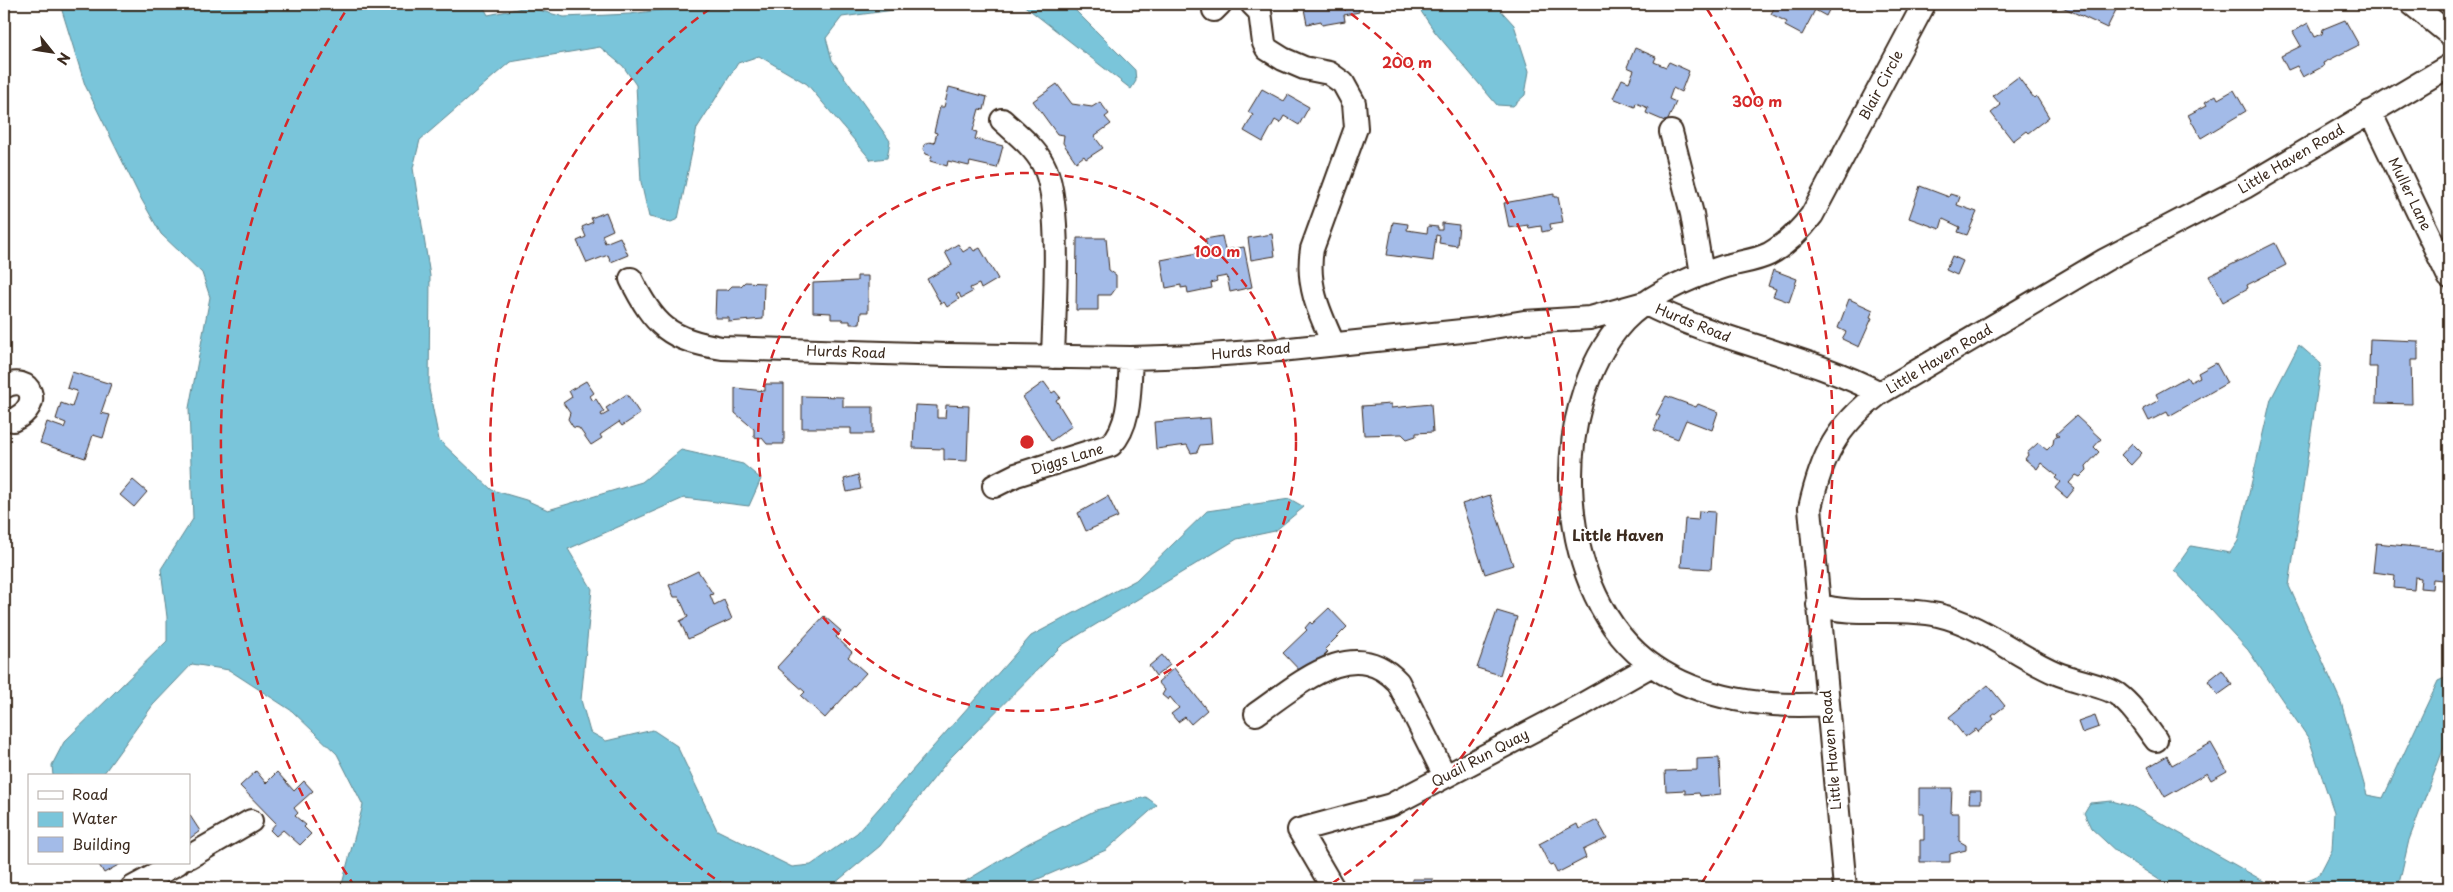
<svg xmlns="http://www.w3.org/2000/svg" width="2453" height="892" font-family="'Playpen Sans',sans-serif">
<rect width="100%" height="100%" fill="#fff"/>
<filter id="ink" filterUnits="userSpaceOnUse"><feTurbulence type="fractalNoise" baseFrequency=".02" numOctaves="2"/><feDisplacementMap in="SourceGraphic" scale="10" xChannelSelector="R" yChannelSelector="G"/><feConvolveMatrix kernelMatrix="1 2 1 2 8 2 1 2 1" color-interpolation-filters="sRGB"/></filter>
<g filter="url(#ink)">
<path fill="#7ac5da" stroke="#61878f" d="M 60,4 L 482,4 L 488,15 L 527,7 L 564,17 L 630,14 L 706,4 L 909,4 L 901,9 L 842,17 L 826,38 L 832,60 L 890,141 L 887,158 L 871,160 L 807,84 L 759,56 L 738,63 L 697,128 L 678,219 L 671,222 L 649,217 L 641,182 L 636,85 L 623,66 L 600,47 L 510,62 L 420,140 L 413,168 L 430,276 L 429,389 L 439,440 L 492,490 L 526,500 L 548,510 L 642,482 L 681,450 L 743,464 L 761,479 L 749,506 L 684,498 L 568,549 L 592,589 L 581,700 L 590,732 L 606,741 L 653,730 L 677,746 L 717,830 L 792,867 L 811,865 L 857,833 L 1031,636 L 1136,580 L 1207,511 L 1290,499 L 1304,507 L 1275,531 L 1237,539 L 1062,645 L 950,758 L 880,846 L 829,888 L 341,888 L 363,805 L 337,754 L 292,711 L 229,670 L 192,664 L 153,705 L 104,773 L 97,776 L 53,776 L 52,765 L 64,742 L 167,641 L 167,617 L 161,569 L 193,519 L 189,408 L 210,297 L 202,273 L 161,234 L 139,195 L 85,85 Z
M 1022,4 L 1069,4 L 1135,70 L 1136,81 L 1131,89 Z
M 1416,4 L 1495,4 L 1514,25 L 1529,71 L 1525,95 L 1513,106 L 1497,105 L 1435,32 Z
M 2299,345 L 2321,364 L 2289,586 L 2341,702 L 2367,795 L 2383,798 L 2438,681 L 2449,676 L 2449,734 L 2409,840 L 2398,888 L 2172,888 L 2119,854 L 2091,828 L 2084,813 L 2090,803 L 2112,801 L 2133,807 L 2267,883 L 2299,884 L 2319,875 L 2332,850 L 2334,812 L 2309,739 L 2248,650 L 2174,570 L 2191,546 L 2230,553 L 2238,541 L 2271,399 Z
M 1146,797 L 1157,805 L 1106,850 L 1017,888 L 954,888 L 1029,843 L 1096,810 Z"/>
<path fill="#a3bbe8" stroke="#3b2a1e" d="M 1303,4 L 1358,4 L 1359,12 L 1344,15 L 1345,21 L 1322,25 L 1321,21 L 1307,24 Z
M 1776,4 L 1832,4 L 1826,16 L 1815,10 L 1802,35 L 1785,26 L 1787,22 L 1771,14 Z
M 2056,4 L 2102,4 L 2116,10 L 2107,28 Z
M 2345,20 L 2359,45 L 2323,63 L 2324,66 L 2303,77 L 2297,66 L 2288,70 L 2281,56 L 2301,46 L 2293,32 L 2308,23 L 2315,37 L 2322,34 L 2323,29 Z
M 1635,48 L 1656,57 L 1654,62 L 1666,67 L 1669,62 L 1689,71 L 1681,92 L 1673,88 L 1669,99 L 1676,102 L 1667,122 L 1646,113 L 1648,108 L 1636,103 L 1635,107 L 1613,98 L 1622,79 L 1629,82 L 1634,70 L 1627,67 Z
M 2018,77 L 2034,98 L 2036,96 L 2049,117 L 2028,133 L 2026,131 L 2013,141 L 1991,113 L 2001,105 L 1993,96 Z
M 1057,84 L 1072,104 L 1092,107 L 1100,102 L 1109,114 L 1105,117 L 1111,124 L 1094,136 L 1103,148 L 1086,159 L 1084,156 L 1076,162 L 1063,143 L 1064,135 L 1057,134 L 1033,101 Z
M 949,87 L 987,97 L 984,110 L 979,109 L 973,131 L 977,132 L 975,139 L 1003,146 L 997,168 L 970,162 L 969,166 L 948,161 L 947,166 L 930,161 L 932,156 L 926,154 L 923,149 L 924,145 L 929,142 L 934,143 L 937,133 L 934,132 L 940,107 L 944,107 Z
M 1262,89 L 1284,101 L 1288,95 L 1309,107 L 1299,125 L 1284,116 L 1280,123 L 1275,120 L 1263,142 L 1244,131 L 1253,115 L 1248,112 Z
M 2234,90 L 2246,111 L 2201,138 L 2188,115 L 2207,105 L 2205,102 L 2216,95 L 2218,99 Z
M 1920,186 L 1949,197 L 1950,194 L 1960,197 L 1957,205 L 1977,212 L 1967,235 L 1958,232 L 1960,227 L 1943,219 L 1940,229 L 1909,218 Z
M 1554,194 L 1554,197 L 1558,197 L 1563,222 L 1550,224 L 1551,230 L 1542,232 L 1541,226 L 1529,228 L 1528,225 L 1509,228 L 1504,203 Z
M 606,212 L 613,230 L 602,235 L 605,243 L 620,237 L 628,255 L 611,262 L 608,255 L 587,263 L 577,241 L 586,237 L 582,227 L 593,222 L 591,218 Z
M 1393,222 L 1408,224 L 1407,230 L 1427,233 L 1428,226 L 1438,227 L 1438,230 L 1442,230 L 1442,223 L 1459,225 L 1457,246 L 1439,243 L 1440,236 L 1436,235 L 1433,261 L 1387,255 Z
M 1272,234 L 1275,256 L 1251,260 L 1248,238 Z
M 1222,236 L 1225,250 L 1244,247 L 1252,287 L 1230,292 L 1227,276 L 1216,278 L 1217,281 L 1211,283 L 1212,288 L 1188,293 L 1187,287 L 1181,288 L 1181,285 L 1166,288 L 1161,260 L 1208,251 L 1205,239 Z
M 1077,238 L 1106,238 L 1109,270 L 1116,275 L 1116,288 L 1111,295 L 1098,295 L 1098,310 L 1076,310 Z
M 2275,243 L 2286,265 L 2247,285 L 2248,288 L 2223,302 L 2209,276 Z
M 958,244 L 963,252 L 971,247 L 974,251 L 980,248 L 998,279 L 981,289 L 979,284 L 970,288 L 972,292 L 961,298 L 959,293 L 956,295 L 959,299 L 947,307 L 944,302 L 941,304 L 927,279 L 952,265 L 945,252 Z
M 1952,256 L 1963,261 L 1957,275 L 1946,270 Z
M 1773,270 L 1797,279 L 1789,302 L 1773,296 L 1776,289 L 1768,286 Z
M 857,276 L 868,276 L 868,312 L 861,312 L 860,324 L 850,324 L 850,321 L 843,321 L 842,319 L 831,319 L 831,313 L 813,312 L 813,283 L 857,281 Z
M 745,282 L 764,283 L 763,319 L 729,322 L 729,318 L 715,318 L 716,290 L 728,290 L 732,286 L 741,286 Z
M 1849,299 L 1873,310 L 1870,317 L 1872,318 L 1859,347 L 1842,339 L 1846,332 L 1838,328 Z
M 2370,339 L 2418,341 L 2418,360 L 2411,360 L 2412,404 L 2376,403 L 2377,367 L 2369,367 Z
M 2216,363 L 2227,383 L 2169,416 L 2167,412 L 2149,421 L 2143,409 L 2159,400 L 2156,394 L 2187,377 L 2190,382 L 2200,377 L 2198,373 Z
M 72,372 L 111,384 L 101,413 L 110,415 L 103,438 L 93,435 L 85,458 L 40,443 L 47,422 L 64,428 L 66,423 L 56,419 L 61,403 L 72,407 L 77,391 L 67,388 Z
M 586,381 L 594,393 L 590,396 L 593,401 L 596,399 L 604,412 L 601,414 L 602,416 L 609,412 L 606,408 L 627,394 L 640,414 L 622,426 L 619,422 L 600,435 L 602,438 L 591,445 L 579,428 L 573,427 L 568,419 L 570,413 L 563,403 L 572,397 L 569,391 Z
M 1044,382 L 1052,393 L 1055,391 L 1060,397 L 1056,400 L 1072,426 L 1051,441 L 1023,397 Z
M 765,384 L 784,384 L 784,444 L 767,444 L 762,438 L 754,437 L 754,429 L 735,413 L 735,388 L 765,391 Z
M 802,396 L 843,397 L 843,407 L 873,407 L 873,434 L 851,434 L 851,428 L 802,428 Z
M 1666,396 L 1696,407 L 1698,404 L 1718,412 L 1712,430 L 1686,420 L 1678,439 L 1654,430 L 1660,416 L 1656,415 Z
M 1391,404 L 1391,408 L 1431,404 L 1433,432 L 1416,433 L 1416,436 L 1407,439 L 1402,434 L 1364,435 L 1362,406 Z
M 915,405 L 937,406 L 937,418 L 945,418 L 946,405 L 969,406 L 967,461 L 944,460 L 944,449 L 913,448 Z
M 2076,416 L 2101,439 L 2094,447 L 2099,452 L 2086,466 L 2087,470 L 2080,477 L 2076,475 L 2069,483 L 2075,488 L 2067,498 L 2055,488 L 2060,482 L 2055,478 L 2057,476 L 2041,463 L 2037,469 L 2025,459 L 2028,455 L 2027,453 L 2038,443 L 2047,450 L 2053,444 L 2054,438 L 2059,436 L 2056,434 Z
M 1210,418 L 1212,444 L 1200,445 L 1197,452 L 1191,453 L 1187,445 L 1156,449 L 1154,422 Z
M 2132,443 L 2142,453 L 2131,465 L 2121,455 Z
M 858,475 L 861,489 L 847,492 L 844,479 Z
M 133,480 L 147,492 L 134,507 L 120,495 Z
M 1490,495 L 1513,565 L 1485,574 L 1462,504 Z
M 1108,496 L 1118,517 L 1086,531 L 1078,513 Z
M 1699,511 L 1715,512 L 1711,569 L 1681,567 L 1685,519 L 1698,520 Z
M 2376,543 L 2446,550 L 2443,580 L 2433,579 L 2432,589 L 2420,588 L 2421,578 L 2415,577 L 2414,590 L 2394,588 L 2395,575 L 2373,572 Z
M 698,571 L 713,594 L 710,595 L 714,605 L 724,600 L 732,619 L 688,639 L 680,621 L 688,617 L 679,597 L 674,597 L 669,585 Z
M 1329,608 L 1347,627 L 1325,649 L 1328,652 L 1304,675 L 1283,653 L 1307,630 L 1305,628 L 1310,622 L 1312,624 Z
M 1497,611 L 1517,617 L 1500,675 L 1477,668 Z
M 824,616 L 841,631 L 836,637 L 852,652 L 848,657 L 866,673 L 825,718 L 801,696 L 805,692 L 777,667 Z
M 1162,655 L 1170,665 L 1156,676 L 1149,666 Z
M 1174,668 L 1207,710 L 1191,724 L 1185,717 L 1178,722 L 1171,714 L 1179,708 L 1170,697 L 1168,700 L 1162,695 L 1165,690 L 1158,682 Z
M 2222,670 L 2232,685 L 2218,695 L 2208,681 Z
M 1988,685 L 2005,706 L 1992,716 L 1994,719 L 1978,732 L 1976,729 L 1965,737 L 1949,717 Z
M 2095,716 L 2099,727 L 2082,733 L 2078,722 Z
M 2211,743 L 2227,771 L 2211,780 L 2207,773 L 2165,797 L 2148,767 L 2167,756 L 2172,765 Z
M 1719,758 L 1721,794 L 1700,796 L 1699,793 L 1685,794 L 1685,790 L 1666,791 L 1665,771 L 1697,770 L 1697,759 Z
M 256,771 L 266,783 L 277,772 L 294,791 L 304,781 L 313,791 L 294,808 L 298,813 L 295,816 L 306,825 L 304,827 L 311,834 L 300,845 L 283,830 L 276,836 L 270,830 L 276,823 L 240,786 Z
M 1919,788 L 1952,788 L 1951,813 L 1959,813 L 1959,841 L 1966,845 L 1966,850 L 1950,854 L 1950,862 L 1920,862 L 1920,840 L 1924,840 L 1924,814 L 1919,814 Z
M 1970,791 L 1981,791 L 1981,803 L 1969,803 Z
M 189,814 L 200,831 L 189,839 Z
M 1597,820 L 1607,838 L 1583,850 L 1586,858 L 1557,873 L 1553,865 L 1550,866 L 1539,844 L 1577,824 L 1579,829 Z
M 98,863 L 122,863 L 104,873 Z
M 1412,879 L 1433,879 L 1433,888 L 1412,888 Z"/>
<g fill="none" stroke-linecap="round" stroke-linejoin="round">
<defs>
<path id="minor" d="M 1252,4 L 1260,12 L 1264,43 L 1267,49 L 1283,59 L 1304,68 L 1329,73 L 1343,83 L 1354,103 L 1356,128 L 1312,249 C 1306,284 1319,312 1333,343
M 2412,4 L 2449,34
M 1214,10 L 1220,4
M 2370,112 L 2449,277
M 1002,120 C 1016,133 1034,147 1043,164 C 1063,200 1054,312 1053,357
M 1671,132 L 1692,214 L 1702,274
M 631,279 C 654,326 670,340 722,348 L 948,355 L 1131,358 L 1196,356 L 1280,350 L 1481,329 L 1524,322 L 1590,318 L 1644,303 C 1719,342 1805,354 1880,393
M 4,387 C 30,372 45,406 13,420
M 994,486 L 1016,475 L 1111,445 C 1132,423 1129,386 1131,358
M 1818,605 C 1857,617 1897,606 1938,615 C 1982,625 2016,656 2056,673 C 2072,680 2105,686 2117,694 C 2133,706 2144,724 2156,740
M 1826,704 C 1768,708 1702,700 1653,666 C 1554,598 1545,406 1624,321 C 1650,294 1688,278 1723,267 C 1738,262 1755,261 1769,254 C 1787,244 1800,231 1812,215 L 1924,4
M 1256,714 C 1297,686 1353,633 1398,682 L 1445,776
M 189,857 L 251,821
M 132,888 L 178,863
M 1333,888 L 1299,830 L 1391,805 L 1578,707 L 1652,665
M 1845,888 L 1810,508 C 1822,455 1836,427 1880,393 L 2105,260 L 2245,187 L 2449,66"/>
</defs>
<use href="#minor" stroke="#3b2a1e" stroke-width="26"/>
<use href="#minor" stroke="#fff" stroke-width="22"/>
</g>
</g>
<g fill="none" stroke="#d62828" stroke-width="2.5" stroke-dasharray="9 6">
<circle cx="1027" cy="442" r="269"/>
<path d="M727 887A537 537 0 0 1 715 5M1339 5A537 537 0 0 1 1327 887"/>
<path d="M355 887A806 806 0 0 1 347 9M1707 9A806 806 0 0 1 1699 887"/>
</g>
<g text-anchor="middle" stroke-width="4" stroke-linejoin="round" paint-order="stroke">
<g font-size="14" fill="#3b2a1e" stroke="#fff">
<text transform="translate(1881 85) rotate(-62)" y="5">Blair Circle</text>
<text transform="translate(2291 159) rotate(-31)" y="5">Little Haven Road</text>
<text transform="translate(2410 194) rotate(64)" y="5">Muller Lane</text>
<text transform="translate(1693 323) rotate(22)" y="5">Hurds Road</text>
<text transform="translate(1251 351) rotate(-5)" y="5">Hurds Road</text>
<text transform="translate(846 352) rotate(2)" y="5">Hurds Road</text>
<text transform="translate(1939 359) rotate(-31)" y="5">Little Haven Road</text>
<text transform="translate(1067 459) rotate(-17)" y="5">Diggs Lane</text>
<text transform="translate(1831 750) rotate(-95)" y="5">Little Haven Road</text>
<text transform="translate(1480 758) rotate(-28)" y="5">Quail Run Quay</text>
</g>
<g font-size="15" font-weight="bold" fill="#3b2a1e" stroke="#fff">
<text x="1618" y="541">Little Haven</text>
</g>
</g>
<circle cx="1027" cy="442" r="8" fill="#d62828" stroke="#fff" stroke-width="2.5"/>
<g font-size="15" text-anchor="middle" font-weight="bold" fill="#d62828" stroke="#fff" stroke-width="4" stroke-linejoin="round" paint-order="stroke">
<text x="1407" y="68">200 m</text>
<text x="1757" y="107">300 m</text>
<text x="1217" y="257">100 m</text>
</g>
<rect width="2453" height="892" fill="none" stroke="#fff" stroke-width="20"/>
<rect x="10" y="10" width="2433" height="872" fill="none" stroke="#3b2a1e" stroke-width="2" filter="url(#ink)"/>
<rect x="28" y="774" width="162" height="90" fill="#ffffff" stroke="#b1aaa5"/>
<rect x="38" y="791" width="25" height="8" fill="#ffffff" stroke="#b1aaa5"/>
<text x="72" y="800" font-size="15" fill="#3b2a1e">Road</text>
<rect x="38" y="812" width="25" height="15" fill="#7ac5da" stroke="#b1aaa5"/>
<text x="72" y="824" font-size="15" fill="#3b2a1e">Water</text>
<rect x="38" y="837" width="25" height="15" fill="#a3bbe8" stroke="#b1aaa5"/>
<text x="72" y="850" font-size="15" fill="#3b2a1e">Building</text>
<g transform="translate(52 52) rotate(120)" stroke="#ffffff" stroke-width="4" paint-order="stroke">
<path d="M0-4L9 19L0 12L-9 19Z" fill="#3b2a1e"/>
<text y="-8" font-size="14" font-weight="bold" text-anchor="middle" fill="#3b2a1e">N</text>
</g>
</svg>
